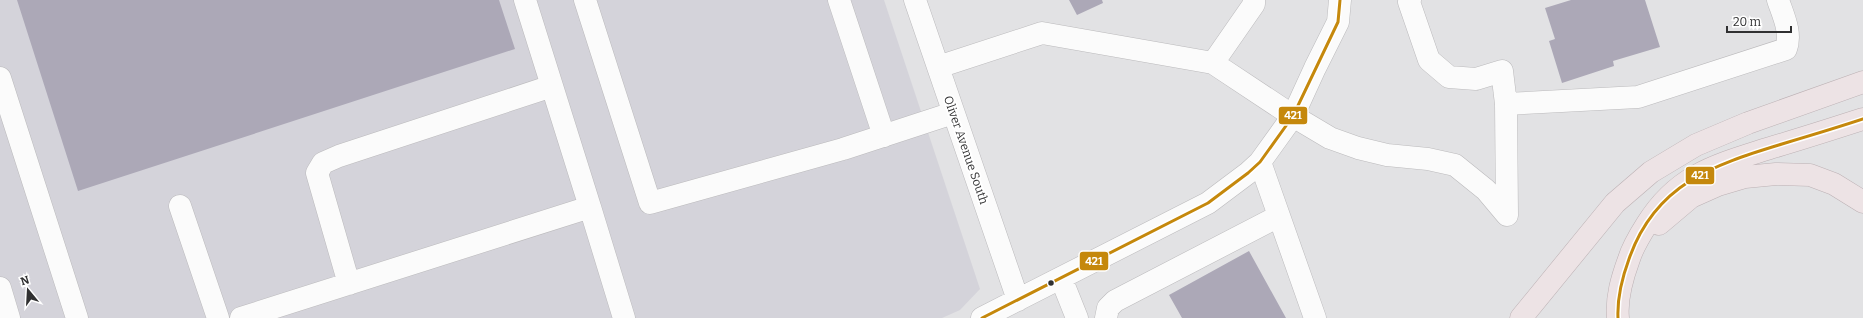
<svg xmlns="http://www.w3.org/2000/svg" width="1863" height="318" font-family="Bitter,serif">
<rect width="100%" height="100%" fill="#e2e2e4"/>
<path fill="#d4d3da" d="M 0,0 L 884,0 L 980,289 L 960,310 L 942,318 L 0,318 Z"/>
<path fill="#aca8b7" d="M 17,0 L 499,0 L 515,49 L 78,191 Z
M 1069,0 L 1102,0 L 1103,3 L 1077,15 Z
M 1571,0 L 1645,0 L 1660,47 L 1613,61 L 1614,66 L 1562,83 L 1549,41 L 1555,39 L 1545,8 Z
M 1249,251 L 1286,318 L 1182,318 L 1169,295 Z"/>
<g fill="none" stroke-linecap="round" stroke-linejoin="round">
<defs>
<path id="minor" d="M 525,0 L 590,207
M 585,0 L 650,203 L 843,149 L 953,113
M 839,0 L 884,136
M 915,0 L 1018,300
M 1254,0 L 1254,4 L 1213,63 L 1293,116 L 1330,138 L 1358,148 L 1387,155 L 1428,159 L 1455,165 L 1486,190 L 1507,215
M 1410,0 L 1409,2 L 1429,60 L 1449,77 L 1476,79 L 1502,71 L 1506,104 L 1507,215
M 938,67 L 1042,33 L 1213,63
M 0,78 L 77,318
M 1506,104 L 1638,97 L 1786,49 C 1792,33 1783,15 1778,0
M 1260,162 L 1315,318
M 180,206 L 218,318
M 1061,278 L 1077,318
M 349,284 L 317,173 L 323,163 L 339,156 L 552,86
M 0,288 L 9,318
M 241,318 L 590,207 L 624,318
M 982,318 L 1208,203 L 1248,173 L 1260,162 L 1293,116 L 1315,68 L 1338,22 L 1340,0
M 1106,318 L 1108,308 L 1115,301 L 1279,216"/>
<path id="highway" d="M 1659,224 L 1691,197 L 1718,185 L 1745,177 L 1776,174 L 1810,175 L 1834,184 L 1863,202
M 1521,318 L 1615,203 L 1651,172 L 1696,145 L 1748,123 L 1863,82
M 1618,318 C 1616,298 1622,278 1629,259 C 1633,246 1640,235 1647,224 C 1678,174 1717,165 1770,148 C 1801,139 1832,129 1863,119"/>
</defs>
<use href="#minor" stroke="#bbbabc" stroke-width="23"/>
<use href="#highway" stroke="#bcb1b4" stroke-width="23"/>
<use href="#minor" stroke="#fbfbfb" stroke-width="22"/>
<use href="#highway" stroke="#ede3e5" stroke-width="22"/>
<defs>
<path id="bus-1" d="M 982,318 L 1208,203 L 1248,173 L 1260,162 L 1293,116 L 1338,22 L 1340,0
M 1618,318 C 1617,297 1622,278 1629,259 C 1655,184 1713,165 1782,144 C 1809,136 1836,128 1863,119"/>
</defs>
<use href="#bus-1" stroke="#fff" stroke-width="6"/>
<use href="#bus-1" stroke="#c5880c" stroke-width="3"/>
</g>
<circle fill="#303031" stroke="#fff" stroke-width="1.5" cx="1051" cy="283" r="3.5"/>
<g text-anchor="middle" stroke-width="4" stroke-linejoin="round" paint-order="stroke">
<g font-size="12" fill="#303031" stroke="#fff">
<text transform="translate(966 150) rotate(71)" y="4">Oliver Avenue South</text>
</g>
</g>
<g stroke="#fff" stroke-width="1.5">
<rect x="1278" y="106" width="30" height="19" rx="4" fill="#c5880c"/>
<rect x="1685" y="166" width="30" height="19" rx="4" fill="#c5880c"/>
<rect x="1079" y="251" width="30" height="20" rx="4" fill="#c5880c"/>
</g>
<g font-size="11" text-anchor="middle" font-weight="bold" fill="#fff">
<text x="1293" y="119">421</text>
<text x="1700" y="179">421</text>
<text x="1094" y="265">421</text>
</g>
<g transform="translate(28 290) rotate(342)" stroke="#ffffff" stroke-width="3" paint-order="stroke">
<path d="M0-3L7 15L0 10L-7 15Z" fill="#303031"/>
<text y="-6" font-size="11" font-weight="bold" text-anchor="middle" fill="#303031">N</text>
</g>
<path d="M1727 26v6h64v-6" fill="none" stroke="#303031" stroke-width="2"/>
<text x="1733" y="26" font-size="12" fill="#303031" stroke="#ffffff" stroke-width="3" paint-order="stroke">20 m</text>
</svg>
